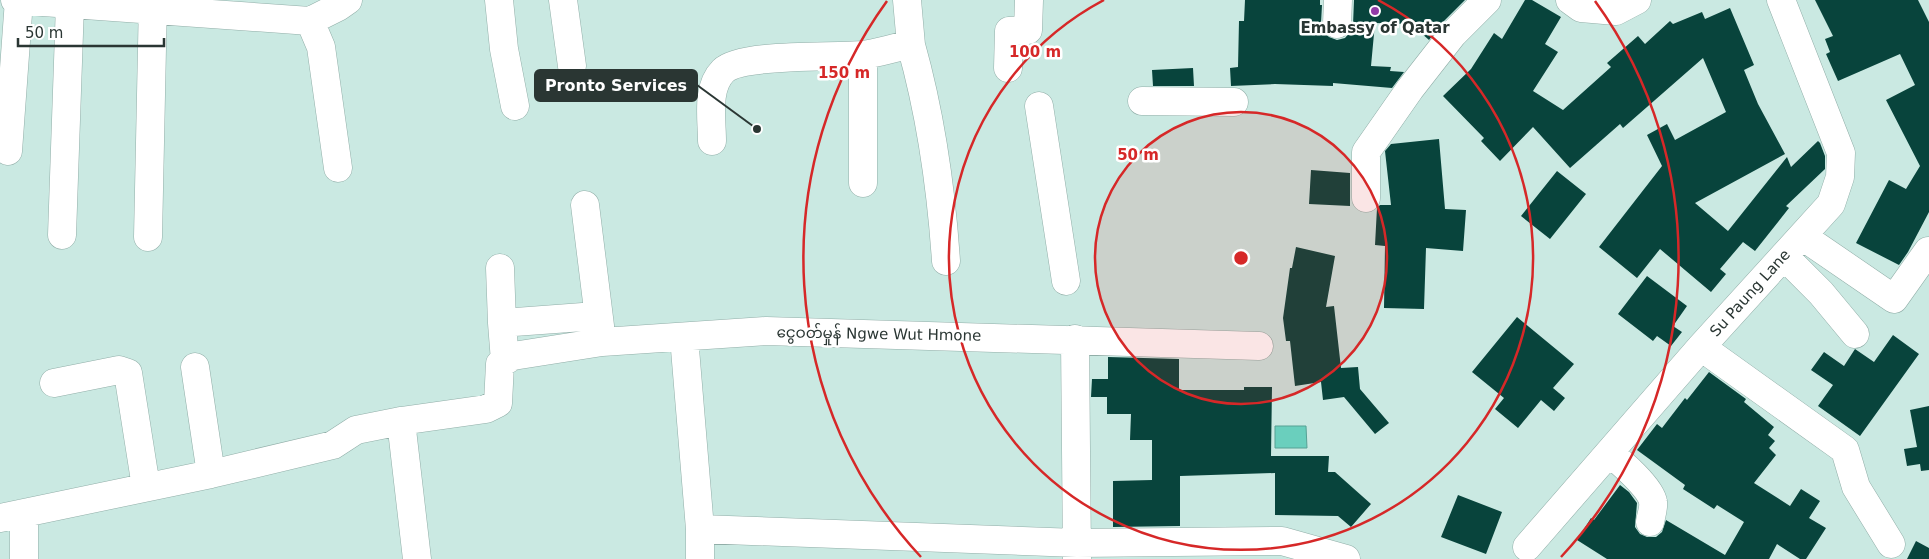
<svg xmlns="http://www.w3.org/2000/svg" width="1929" height="559" font-family="'DejaVu Sans','Noto Sans Myanmar',sans-serif">
<rect width="100%" height="100%" fill="#cae9e2"/>
<path fill="#6acfbd" stroke="#57a194" d="M 1275,426 L 1306,426 L 1307,448 L 1275,448 Z"/>
<path fill="#08443c" d="M 1245,0 L 1320,0 L 1320,5 L 1322,5 L 1321,23 L 1323,31 L 1329,37 L 1337,40 L 1345,38 L 1350,32 L 1353,25 L 1354,0 L 1465,0 L 1442,23 L 1429,40 L 1411,24 L 1375,23 L 1371,66 L 1391,67 L 1390,71 L 1404,72 L 1392,88 L 1333,83 L 1333,86 L 1275,84 L 1231,86 L 1230,68 L 1238,67 L 1239,21 L 1244,21 Z
M 1525,0 L 1532,0 L 1561,17 L 1545,44 L 1558,52 L 1533,91 L 1563,110 L 1611,67 L 1607,63 L 1638,36 L 1645,44 L 1670,21 L 1673,24 L 1702,12 L 1705,19 L 1730,8 L 1754,65 L 1744,70 L 1758,104 L 1785,154 L 1695,203 L 1728,231 L 1787,157 L 1791,167 L 1818,141 L 1820,143 L 1825,156 L 1825,169 L 1786,206 L 1789,208 L 1755,251 L 1743,242 L 1720,269 L 1726,274 L 1711,292 L 1660,249 L 1637,278 L 1599,247 L 1662,166 L 1647,135 L 1667,124 L 1675,140 L 1726,112 L 1703,58 L 1623,128 L 1620,124 L 1570,168 L 1533,127 L 1500,161 L 1481,141 L 1484,138 L 1443,96 L 1471,69 L 1494,33 L 1502,39 Z
M 1815,0 L 1918,0 L 1929,22 L 1929,212 L 1908,252 L 1899,265 L 1856,243 L 1889,180 L 1906,189 L 1920,166 L 1886,100 L 1915,85 L 1900,54 L 1838,81 L 1826,54 L 1830,52 L 1825,39 L 1833,36 Z
M 1193,68 L 1194,86 L 1153,86 L 1152,70 Z
M 1439,139 L 1445,209 L 1466,210 L 1463,251 L 1426,248 L 1424,309 L 1384,308 L 1385,246 L 1375,245 L 1377,208 L 1380,205 L 1391,205 L 1385,151 L 1391,144 Z
M 1311,170 L 1350,173 L 1350,206 L 1309,204 Z
M 1557,171 L 1586,194 L 1550,239 L 1521,216 Z
M 1296,247 L 1335,256 L 1326,307 L 1334,306 L 1341,368 L 1358,367 L 1360,389 L 1389,423 L 1375,434 L 1344,397 L 1323,400 L 1321,382 L 1295,386 L 1290,341 L 1286,341 L 1283,318 L 1290,268 L 1292,268 Z
M 1647,276 L 1687,306 L 1673,326 L 1682,332 L 1671,346 L 1657,336 L 1653,341 L 1618,314 Z
M 1517,317 L 1574,364 L 1553,388 L 1565,398 L 1554,411 L 1541,400 L 1518,428 L 1495,409 L 1504,398 L 1472,372 Z
M 1893,335 L 1919,354 L 1860,436 L 1818,406 L 1833,385 L 1811,370 L 1824,352 L 1844,366 L 1855,349 L 1874,362 Z
M 1108,357 L 1179,359 L 1179,390 L 1244,390 L 1244,387 L 1272,387 L 1271,456 L 1329,456 L 1328,472 L 1335,472 L 1371,504 L 1351,527 L 1338,516 L 1275,515 L 1275,473 L 1180,476 L 1180,526 L 1113,527 L 1113,481 L 1152,480 L 1152,440 L 1130,440 L 1131,414 L 1107,414 L 1107,397 L 1091,397 L 1092,379 L 1108,379 Z
M 1709,372 L 1746,399 L 1744,402 L 1774,427 L 1768,435 L 1775,441 L 1769,448 L 1776,455 L 1754,483 L 1790,506 L 1801,489 L 1820,501 L 1809,518 L 1826,528 L 1806,559 L 1800,559 L 1777,544 L 1769,559 L 1607,559 L 1577,540 L 1591,518 L 1594,520 L 1620,485 L 1629,492 L 1637,503 L 1635,527 L 1640,534 L 1647,537 L 1656,537 L 1662,532 L 1666,520 L 1725,555 L 1744,522 L 1717,505 L 1714,509 L 1683,489 L 1685,485 L 1637,450 L 1657,424 L 1662,428 L 1685,398 L 1687,400 Z
M 1929,406 L 1929,470 L 1921,471 L 1920,464 L 1907,466 L 1904,449 L 1917,447 L 1910,410 Z
M 1458,495 L 1502,512 L 1486,554 L 1441,537 Z
M 1916,541 L 1929,548 L 1929,559 L 1907,559 Z"/>
<g fill="none" stroke-linecap="round" stroke-linejoin="round">
<defs>
<path id="minor" d="M 15,0 L 310,21 L 338,7 L 348,0
M 499,0 L 504,49 L 515,106
M 563,0 L 572,66
M 1570,0 L 1581,8 L 1616,11 L 1637,0
M 310,21 L 321,47 L 338,168
M 1337,24 L 1338,0
M 911,45 C 931,116 941,187 946,261
M 863,55 L 863,183
M 1008,68 L 1009,31 L 1028,30 L 1029,0
M 1142,101 L 1234,102
M 1039,106 L 1066,281
M 712,141 C 712,119 706,88 723,71 C 741,53 834,58 862,55 C 879,53 895,47 911,45 L 907,0
M 8,151 L 19,0
M 1366,198 L 1366,152 L 1410,89 L 1453,34 L 1487,0
M 585,205 L 602,342
M 62,235 L 70,4
M 1802,236 L 1894,299 L 1928,251
M 148,237 L 153,0
M 1784,256 L 1821,293 L 1855,334
M 500,268 L 502,323
M 684,337 L 700,529 L 700,559
M 1075,339 L 1077,559
M 1701,347 L 1845,450 L 1856,487 L 1891,544
M 505,361 L 502,323 L 583,317
M 195,367 L 211,474
M 54,383 L 119,370 L 128,373 L 146,487
M 401,421 L 417,559
M 1609,453 C 1620,461 1651,488 1653,502 C 1654,508 1651,516 1650,522
M 24,513 L 24,559
M 0,518 L 211,474 L 333,445 L 356,430 L 401,421 L 486,409 L 498,403 L 500,364 L 513,356 L 602,342 L 766,331 L 1259,346
M 700,529 L 1077,543 L 1282,541 L 1346,559
M 1527,547 L 1701,347 L 1831,204 L 1840,177 L 1841,153 L 1781,0"/>
</defs>
<use href="#minor" stroke="#91aea8" stroke-width="29"/>
<use href="#minor" stroke="#fff" stroke-width="28"/>
</g>
<circle cx="1241" cy="258" r="146" fill="#d62828" fill-opacity=".12"/>
<g fill="none" stroke="#d62828" stroke-width="2.5">
<circle cx="1241" cy="258" r="146"/>
<path d="M1378 0A292 292 0 1 1 1104 0"/>
<path d="M921 557A438 438 0 0 1 887 1M1595 1A438 438 0 0 1 1561 557"/>
</g>
<circle fill="#923ba7" stroke="#fff" stroke-width="2" cx="1375" cy="11" r="5"/>
<g text-anchor="middle" stroke-width="5" stroke-linejoin="round" paint-order="stroke">
<g font-size="15" font-weight="bold" fill="#2a3633" stroke="#fff">
<text x="1375" y="33">Embassy of Qatar</text>
</g>
<g font-size="15" fill="#2a3633" stroke="#fff">
<text transform="translate(1750 293) rotate(-48)" y="5">Su Paung Lane</text>
<text transform="translate(879 334) rotate(1)" y="5">ငွေဝတ်မှုန် Ngwe Wut Hmone</text>
</g>
</g>
<circle cx="1241" cy="258" r="8" fill="#d62828" stroke="#fff" stroke-width="2.5"/>
<g font-size="15" text-anchor="middle" font-weight="bold" fill="#d62828" stroke="#fff" stroke-width="5" stroke-linejoin="round" paint-order="stroke">
<text x="1035" y="57">100 m</text>
<text x="844" y="78">150 m</text>
<text x="1138" y="160">50 m</text>
</g>
<path fill="none" stroke="#2a3633" stroke-width="2" d="M757 129L697 85"/>
<circle fill="#2a3633" stroke="#fff" stroke-width="2" cx="757" cy="129" r="5"/>
<rect fill="#2a3633" stroke="#2a3633" stroke-width="2" x="535" y="70" width="162" height="31" rx="5"/>
<g font-size="16" text-anchor="middle" font-weight="bold" fill="#fff">
<text x="616" y="91">Pronto Services</text>
</g>
<path d="M18 38v8h146v-8" fill="none" stroke="#2a3633" stroke-width="2.5"/>
<text x="25" y="38" font-size="15" fill="#2a3633" stroke="#ffffff" stroke-width="4" paint-order="stroke">50 m</text>
</svg>
